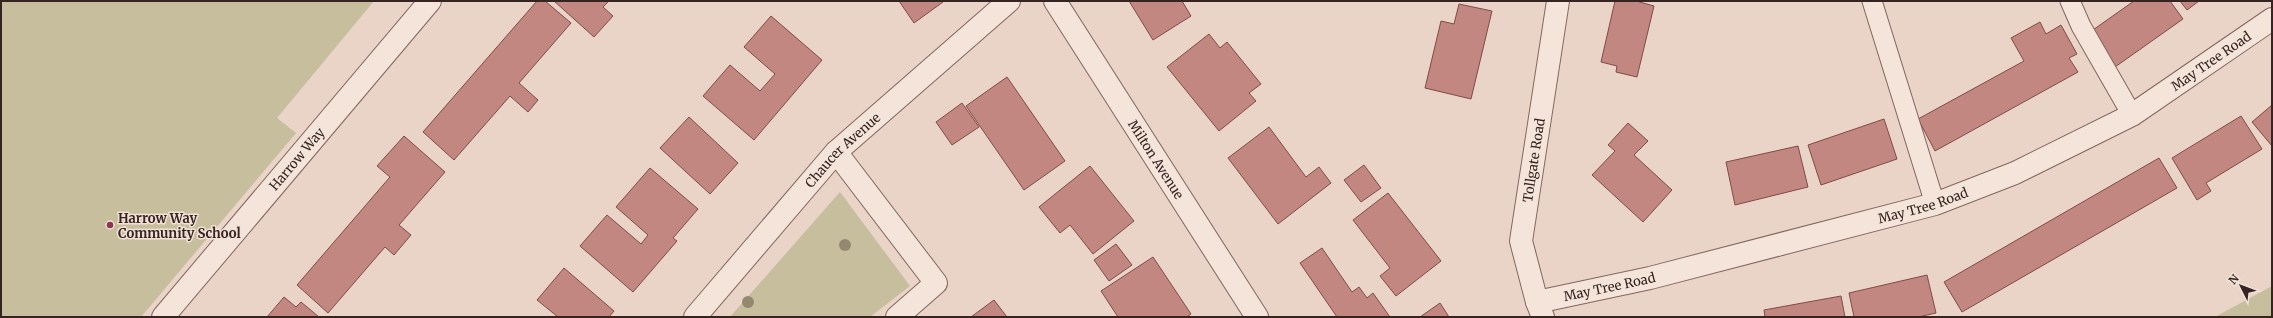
<svg xmlns="http://www.w3.org/2000/svg" width="2273" height="318" font-family="Merriweather,serif">
<rect width="100%" height="100%" fill="#e9d4c7"/>
<path fill="#c6be9c" d="M 1,1 L 374,1 L 277,118 L 296,133 L 141,317 L 1,317 Z
M 840,192 L 910,286 L 870,317 L 730,317 Z
M 2272,286 L 2272,317 L 2215,317 Z"/>
<path fill="#c38781" stroke="#804b47" d="M 537,1 L 545,1 L 571,23 L 519,83 L 538,100 L 528,112 L 510,96 L 454,160 L 423,132 Z
M 554,1 L 609,1 L 603,7 L 613,16 L 594,37 Z
M 899,1 L 942,1 L 943,2 L 914,23 Z
M 1129,1 L 1182,1 L 1191,16 L 1153,40 Z
M 1615,1 L 1636,1 L 1654,6 L 1637,77 L 1616,72 L 1617,66 L 1601,62 Z
M 2134,1 L 2170,1 L 2183,19 L 2115,67 L 2090,32 Z
M 2180,1 L 2199,1 L 2187,10 Z
M 1459,4 L 1492,11 L 1471,99 L 1425,88 L 1441,21 L 1454,24 Z
M 771,16 L 822,60 L 754,140 L 703,96 L 730,65 L 760,91 L 775,74 L 744,47 Z
M 2040,22 L 2046,34 L 2061,25 L 2077,54 L 2069,58 L 2078,72 L 1935,151 L 1918,119 L 2024,61 L 2011,38 Z
M 1209,34 L 1220,48 L 1227,42 L 1261,84 L 1249,93 L 1256,101 L 1219,131 L 1167,67 Z
M 1007,77 L 1065,161 L 1024,190 L 966,106 Z
M 962,103 L 979,127 L 952,145 L 936,122 Z
M 2272,105 L 2272,146 L 2252,122 Z
M 2241,116 L 2262,149 L 2206,183 L 2211,191 L 2197,200 L 2172,158 Z
M 689,117 L 738,163 L 710,194 L 660,148 Z
M 1884,119 L 1897,159 L 1821,185 L 1808,145 Z
M 1628,123 L 1648,141 L 1634,155 L 1672,190 L 1643,222 L 1592,175 L 1615,151 L 1608,145 Z
M 1269,127 L 1306,177 L 1319,167 L 1331,183 L 1278,224 L 1228,158 Z
M 404,136 L 445,172 L 399,225 L 411,235 L 394,255 L 385,247 L 328,313 L 297,285 L 390,177 L 377,166 Z
M 1798,146 L 1808,187 L 1735,205 L 1726,162 Z
M 2159,158 L 2177,188 L 1962,312 L 1944,282 Z
M 1364,165 L 1381,188 L 1361,202 L 1344,180 Z
M 1090,166 L 1134,221 L 1093,254 L 1070,225 L 1060,233 L 1039,207 Z
M 650,168 L 698,209 L 673,238 L 677,241 L 633,292 L 580,246 L 607,215 L 641,244 L 648,235 L 616,207 Z
M 1388,193 L 1441,261 L 1396,296 L 1380,276 L 1390,268 L 1353,220 Z
M 1116,244 L 1132,265 L 1109,281 L 1094,260 Z
M 1322,248 L 1352,292 L 1359,287 L 1367,298 L 1373,293 L 1390,317 L 1337,317 L 1300,263 Z
M 1153,257 L 1191,314 L 1187,317 L 1118,317 L 1101,291 Z
M 564,268 L 614,311 L 609,317 L 558,317 L 537,300 Z
M 1927,275 L 1936,313 L 1918,317 L 1854,317 L 1849,293 Z
M 1841,296 L 1845,317 L 1765,317 L 1764,310 Z
M 284,297 L 296,307 L 301,302 L 319,317 L 267,317 Z
M 994,300 L 1007,317 L 971,317 Z
M 1440,303 L 1449,317 L 1420,317 Z"/>
<g fill="none" stroke-linecap="round" stroke-linejoin="round">
<defs>
<path id="lane" d="M 1872,1 L 1935,204
M 2070,1 L 2081,26 L 2132,115"/>
<g id="street">
<path id="s1" d="M 1055,1 L 1257,317"/>
<path d="M 836,152 L 936,283 L 897,317"/>
<path id="s2" d="M 1537,302 L 1650,278 L 1935,204 L 2015,173 L 2132,115 L 2272,19"/>
<path id="s3" d="M 163,317 L 430,1"/>
<path id="s4" d="M 695,317 L 836,152 L 1009,1"/>
<path id="s5" d="M 1543,317 L 1537,302 L 1521,241 L 1558,1"/>
</g>
</defs>
<use href="#lane" stroke="#83665f" stroke-width="21"/>
<use href="#street" stroke="#83665f" stroke-width="24"/>
<use href="#lane" stroke="#f5e4da" stroke-width="19"/>
<use href="#street" stroke="#f5e4da" stroke-width="22"/>
</g>
<g fill="#948970">
<circle cx="845" cy="245" r="6"/>
<circle cx="748" cy="302" r="6"/>
</g>
<circle fill="#8c3552" stroke="#f2e1d6" stroke-width="1.5" cx="110" cy="225" r="4"/>
<g text-anchor="middle" stroke-width="3" stroke-linejoin="round" paint-order="stroke">
<g font-size="13" fill="#352421" stroke="#f2e1d6">
<text dy="5" stroke="none"><textPath href="#s2" startOffset="722">May Tree Road</textPath></text>
<text dy="5" stroke="none"><textPath href="#s4" startOffset="223">Chaucer Avenue</textPath></text>
<text dy="5" stroke="none"><textPath href="#s3" startOffset="207">Harrow Way</textPath></text>
<text dy="5" stroke="none"><textPath href="#s1" startOffset="188">Milton Avenue</textPath></text>
<text dy="5" stroke="none"><textPath href="#s5" startOffset="161">Tollgate Road</textPath></text>
<text dy="5" stroke="none"><textPath href="#s2" startOffset="398">May Tree Road</textPath></text>
<text dy="5" stroke="none"><textPath href="#s2" startOffset="74">May Tree Road</textPath></text>
</g>
<g font-size="13" font-weight="bold" fill="#352421" stroke="#f2e1d6" text-anchor="start">
<text x="118" y="223">Harrow Way<tspan x="118" dy="15">Community School</tspan></text>
</g>
</g>
<rect width="2273" height="318" fill="none" stroke="#352421" stroke-width="4"/>
<g transform="translate(2241 286) rotate(312)" stroke="#f2e1d6" stroke-width="3" paint-order="stroke">
<path d="M0-3L7 15L0 10L-7 15Z" fill="#352421"/>
<text y="-6" font-size="11" font-weight="bold" text-anchor="middle" fill="#352421">N</text>
</g>
</svg>
